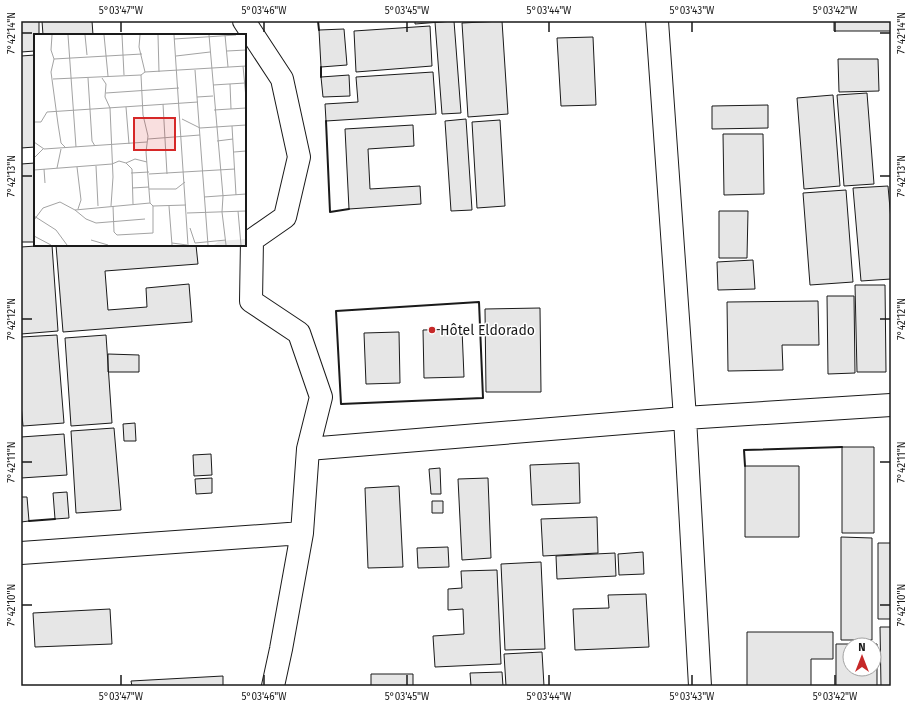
<svg xmlns="http://www.w3.org/2000/svg" width="912" height="707" font-family="'Fira Sans',sans-serif">
<rect width="100%" height="100%" fill="#fff"/>
<path fill="#e6e6e6" stroke="#1a1a1a" fill-rule="evenodd" d="M 21,21 L 39,21 L 39,35 L 35,35 L 35,51 L 21,52 Z
M 42,21 L 92,21 L 93,35 L 43,35 Z
M 415,21 L 454,21 L 415,24 Z
M 454,21 L 461,113 L 442,114 L 435,22 Z
M 502,21 L 508,114 L 468,117 L 462,23 Z
M 834,21 L 891,21 L 891,31 L 834,31 Z
M 430,26 L 432,66 L 356,72 L 354,31 Z
M 344,29 L 347,65 L 321,67 L 319,30 Z
M 593,37 L 596,105 L 561,106 L 557,38 Z
M 35,55 L 35,147 L 21,148 L 21,56 Z
M 838,59 L 878,59 L 879,91 L 839,92 Z
M 433,72 L 436,114 L 326,121 L 325,104 L 358,102 L 356,77 Z
M 349,75 L 350,96 L 323,97 L 321,77 Z
M 867,93 L 874,184 L 844,186 L 837,95 Z
M 833,95 L 840,186 L 804,189 L 797,98 Z
M 768,105 L 768,128 L 712,129 L 712,106 Z
M 466,119 L 472,210 L 451,211 L 445,121 Z
M 500,120 L 505,206 L 477,208 L 472,122 Z
M 413,125 L 414,146 L 368,149 L 370,189 L 420,186 L 421,204 L 349,209 L 345,129 Z
M 723,134 L 763,134 L 764,194 L 724,195 Z
M 35,163 L 35,242 L 21,242 L 21,164 Z
M 888,186 L 891,220 L 891,279 L 861,281 L 853,188 Z
M 846,190 L 853,282 L 810,285 L 803,193 Z
M 719,211 L 748,211 L 747,258 L 719,258 Z
M 52,245 L 58,331 L 21,334 L 21,247 Z
M 56,245 L 196,245 L 198,264 L 105,271 L 108,310 L 147,307 L 146,288 L 189,284 L 192,322 L 63,332 Z
M 753,260 L 755,289 L 718,290 L 717,262 Z
M 855,285 L 885,285 L 886,372 L 857,372 Z
M 827,296 L 854,296 L 855,373 L 828,374 Z
M 818,301 L 819,345 L 782,345 L 783,370 L 728,371 L 727,302 Z
M 540,308 L 541,392 L 486,392 L 485,309 Z
M 462,329 L 464,377 L 424,378 L 423,330 Z
M 399,332 L 400,383 L 366,384 L 364,333 Z
M 57,335 L 64,423 L 23,426 L 21,405 L 21,337 Z
M 106,335 L 112,423 L 71,426 L 65,338 Z
M 108,354 L 139,355 L 139,372 L 108,372 Z
M 135,423 L 136,441 L 124,441 L 123,424 Z
M 114,428 L 121,510 L 76,513 L 71,431 Z
M 64,434 L 67,475 L 21,478 L 21,437 Z
M 842,447 L 874,447 L 874,533 L 842,533 Z
M 211,454 L 212,475 L 194,476 L 193,455 Z
M 579,463 L 580,503 L 532,505 L 530,465 Z
M 745,466 L 799,466 L 799,537 L 745,537 Z
M 440,468 L 441,494 L 431,494 L 429,469 Z
M 212,478 L 212,493 L 196,494 L 195,479 Z
M 488,478 L 491,558 L 462,560 L 458,479 Z
M 399,486 L 403,567 L 368,568 L 365,488 Z
M 67,492 L 69,518 L 55,519 L 53,493 Z
M 21,497 L 27,497 L 29,521 L 21,522 Z
M 432,501 L 443,501 L 443,513 L 432,513 Z
M 597,517 L 598,553 L 543,556 L 541,519 Z
M 841,537 L 872,538 L 872,640 L 841,640 Z
M 878,543 L 891,543 L 891,619 L 878,619 Z
M 448,547 L 449,567 L 418,568 L 417,548 Z
M 643,552 L 644,574 L 619,575 L 618,554 Z
M 615,553 L 616,576 L 557,579 L 556,556 Z
M 541,562 L 545,649 L 505,650 L 501,564 Z
M 497,570 L 501,664 L 435,667 L 433,636 L 464,634 L 463,609 L 448,610 L 448,589 L 462,588 L 461,571 Z
M 646,594 L 649,647 L 575,650 L 573,609 L 609,608 L 608,595 Z
M 110,609 L 112,644 L 35,647 L 33,613 Z
M 880,627 L 891,627 L 891,686 L 881,686 Z
M 747,632 L 833,632 L 833,659 L 811,659 L 811,686 L 747,686 Z
M 836,644 L 877,644 L 877,686 L 836,686 ZM 850,645 L 874,645 L 874,669 L 850,669 Z
M 542,652 L 544,686 L 506,686 L 504,654 Z
M 502,672 L 503,686 L 471,686 L 470,673 Z
M 371,674 L 413,674 L 413,686 L 371,686 Z
M 223,676 L 223,686 L 132,686 L 131,681 Z"/>
<g fill="none" stroke-linecap="round" stroke-linejoin="round">
<defs>
<path id="minor" d="M 244,21 L 282,79 L 299,157 L 285,217 L 252,240 L 251,301 L 299,333 L 321,397 L 308,449 L 302,533 L 281,649 L 273,686
M 657,21 L 685,418 L 700,686
M 308,449 L 685,418 L 891,405
M 21,553 L 302,533"/>
</defs>
<use href="#minor" stroke="#1a1a1a" stroke-width="24"/>
<use href="#minor" stroke="#fff" stroke-width="22"/>
<path stroke="#1a1a1a" stroke-width="2" d="M 318,21 L 319,30
M 321,67 L 321,77
M 326,121 L 330,212 L 349,209
M 479,302 L 483,398 L 341,404 L 336,311 Z
M 745,466 L 744,450 L 842,447
M 29,521 L 55,519"/>
</g>
<path fill="none" stroke="#1a1a1a" stroke-width="1.5" d="M 121,22 L 121,32M 264,22 L 264,32M 407,22 L 407,32M 549,22 L 549,32M 692,22 L 692,32M 835,22 L 835,32M 22,33 L 32,33M 880,33 L 890,33M 22,176 L 32,176M 880,176 L 890,176M 22,319 L 32,319M 880,319 L 890,319M 22,462 L 32,462M 880,462 L 890,462M 22,605 L 32,605M 880,605 L 890,605M 121,675 L 121,685M 264,675 L 264,685M 407,675 L 407,685M 549,675 L 549,685M 692,675 L 692,685M 835,675 L 835,685"/>
<circle fill="#c62828" stroke="#fff" stroke-width="1.5" cx="432" cy="330" r="4"/>
<g text-anchor="middle" stroke-width="3" stroke-linejoin="round" paint-order="stroke">
<g font-size="14" fill="#1a1a1a" stroke="#fff" text-anchor="start">
<text x="440" y="335">Hôtel Eldorado</text>
</g>
</g>
<g transform="translate(34 34)">
<rect width="212" height="212" fill="#fff"/>
<path d="M 212,205 L 212,211 L 180,211 L 185,207 Z" fill="#ededed"/>
<path fill="none" stroke="#a3a3a3" stroke-width="1" d="M 18,1 L 17,16 L 20,25M 34,1 L 42,113M 51,1 L 53,21M 70,1 L 74,42M 88,1 L 90,41M 106,1 L 105,13 L 111,38M 124,1 L 125,38M 140,1 L 154,211M 175,1 L 189,162 L 188,178 L 192,211M 191,1 L 194,33M 140,5 L 202,1M 193,17 L 212,16M 142,22 L 176,18M 209,32 L 212,64M 161,36 L 174,211M 54,44 L 58,107 L 61,112M 68,44 L 72,50 L 71,63 L 76,74 L 79,143 L 77,172M 19,45 L 107,41M 196,50 L 197,75M 179,51 L 211,49M 72,59 L 145,54M 163,63 L 179,62M 129,70 L 133,140M 92,73 L 95,110M 180,76 L 212,74M 148,85 L 166,94 L 212,91M 0,88 L 7,88 L 13,78 L 164,68M 198,92 L 202,161M 114,105 L 166,101M 183,107 L 199,105M 0,108 L 10,115 L 113,108M 32,114 L 27,109 L 24,90 L 17,38 L 20,25 L 108,20M 200,118 L 212,117M 0,124 L 9,115M 92,129 L 98,135 L 99,170M 62,132 L 64,172M 43,133 L 47,166 L 44,175M 23,134 L 27,115M 10,135 L 11,149M 0,136 L 78,130 L 85,127 L 92,129 L 101,125 L 113,128M 97,139 L 115,138M 115,140 L 201,135M 98,154 L 115,153M 115,155 L 142,155 L 151,148M 170,163 L 212,160M 79,172 L 80,198 L 83,201 L 119,199 L 119,172 L 116,169 L 112,118 L 114,102 L 109,81 L 107,41 L 111,38 L 212,32M 119,172 L 152,171M 135,172 L 138,211M 41,176 L 52,185 L 62,189 L 111,185M 204,177 L 207,211M 153,179 L 212,177M 0,182 L 22,196 L 33,211M 0,186 L 9,174 L 26,168 L 41,176 L 116,169M 156,194 L 161,209 L 192,206M 0,202 L 17,211M 57,206 L 74,211M 138,209 L 153,211"/>
<path fill="#d62828" fill-opacity="0.15" stroke="#d62828" stroke-width="2" d="M 100,84 L 141,84 L 141,116 L 100,116 Z"/>
<rect width="212" height="212" fill="none" stroke="#1a1a1a" stroke-width="2"/>
</g>
<rect width="912" height="707" fill="none" stroke="#ffffff" stroke-width="44"/>
<g transform="translate(862 657)"><circle r="19" fill="#ffffff" stroke="#a3a3a3"/>
<path d="M0-3L7 15L0 10L-7 15Z" fill="#c62828"/>
<text y="-6" font-size="11" font-weight="bold" text-anchor="middle" fill="#1a1a1a">N</text>
</g>
<rect x="22" y="22" width="868" height="663" fill="none" stroke="#1a1a1a" stroke-width="1.5"/>
<g font-size="10" text-anchor="middle" fill="#1a1a1a">
<text x="121" y="14">5°03'47"W</text>
<text x="264" y="14">5°03'46"W</text>
<text x="407" y="14">5°03'45"W</text>
<text x="549" y="14">5°03'44"W</text>
<text x="692" y="14">5°03'43"W</text>
<text x="835" y="14">5°03'42"W</text>
<text transform="translate(11 33) rotate(-90)" y="4">7°42'14"N</text>
<text transform="translate(901 33) rotate(-90)" y="4">7°42'14"N</text>
<text transform="translate(11 176) rotate(-90)" y="4">7°42'13"N</text>
<text transform="translate(901 176) rotate(-90)" y="4">7°42'13"N</text>
<text transform="translate(11 319) rotate(-90)" y="4">7°42'12"N</text>
<text transform="translate(901 319) rotate(-90)" y="4">7°42'12"N</text>
<text transform="translate(11 462) rotate(-90)" y="4">7°42'11"N</text>
<text transform="translate(901 462) rotate(-90)" y="4">7°42'11"N</text>
<text transform="translate(11 605) rotate(-90)" y="4">7°42'10"N</text>
<text transform="translate(901 605) rotate(-90)" y="4">7°42'10"N</text>
<text x="121" y="700">5°03'47"W</text>
<text x="264" y="700">5°03'46"W</text>
<text x="407" y="700">5°03'45"W</text>
<text x="549" y="700">5°03'44"W</text>
<text x="692" y="700">5°03'43"W</text>
<text x="835" y="700">5°03'42"W</text>
</g>
</svg>
